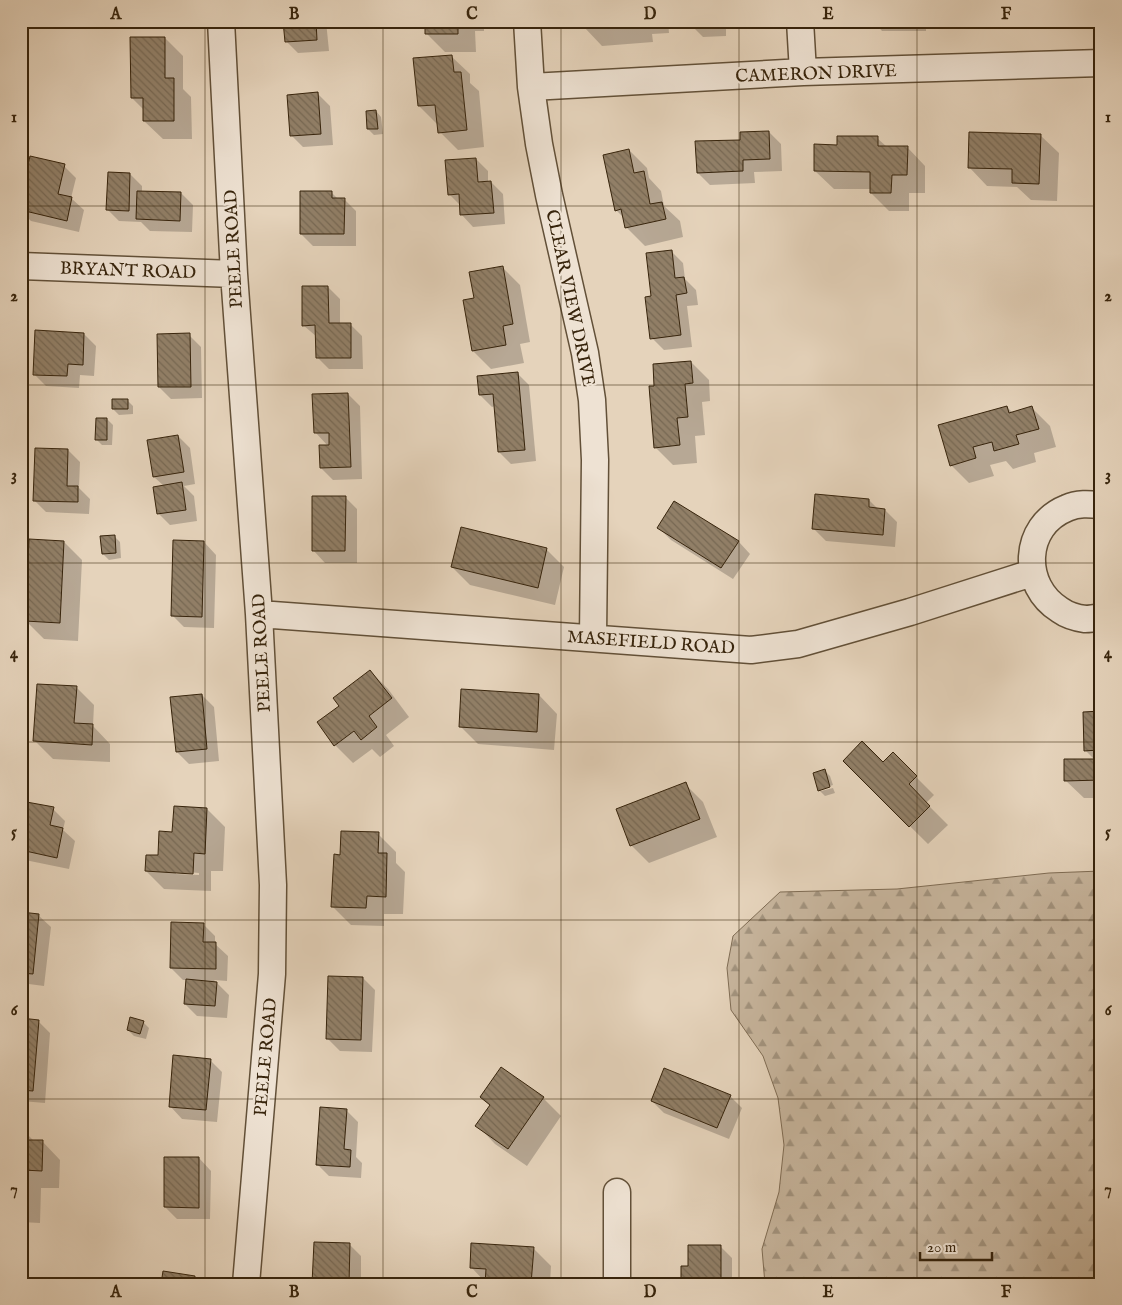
<svg xmlns="http://www.w3.org/2000/svg" width="1122" height="1305" font-family="'IM FELL English',serif">
<defs>
<pattern id="forest-firs" width="22" height="20" patternUnits="userSpaceOnUse" patternTransform="scale(1.25)"><rect width="22" height="20" fill="#c7b59d"/><path d="M5 1l3.5 6h-7zM16 11l3.5 6h-7z" fill="#a2937e"/></pattern>
<pattern id="building-back-hatch" width="6" height="6" patternUnits="userSpaceOnUse" patternTransform="scale(1.25)"><rect width="6" height="6" fill="#917f67"/><path d="M-1 5l2 2M0 0l6 6M5-1l2 2" fill="none" stroke="#776853"/></pattern>
</defs>
<rect width="100%" height="100%" fill="#e5d3bb"/>
<filter id="stains"><feTurbulence type="fractalNoise" baseFrequency=".004" numOctaves="4"/><feColorMatrix values="0 0 0 0 .2 0 0 0 0 .09 0 0 0 0 .02 0 0 0 .5 -.17"/></filter>
<radialGradient id="worn" r=".72"><stop offset=".6" stop-color="#630" stop-opacity="0"/><stop offset="1" stop-color="#630" stop-opacity=".3"/></radialGradient>
<path fill="url(#forest-firs)" stroke="#7f6c54" d="M 1101,871 L 1101,1284 L 765,1284 L 762,1249 L 779,1192 L 784,1145 L 778,1098 L 763,1056 L 731,1010 L 727,968 L 733,936 L 780,892 L 897,889 L 1049,873 Z"/>
<path fill="#0003" fill-rule="evenodd" d="M 138,21 L 169,21 L 170,27 L 145,29 Z
M 285,21 L 326,21 L 329,51 L 298,53 L 286,41 Z
M 426,21 L 484,21 L 484,31 L 475,31 L 476,52 L 445,52 L 427,34 Z
M 583,21 L 668,21 L 669,33 L 652,34 L 653,42 L 602,46 L 584,27 Z
M 680,21 L 755,21 L 755,25 L 726,26 L 726,36 L 703,37 L 695,29 L 688,29 Z
M 873,21 L 926,21 L 926,31 L 882,31 Z
M 1090,21 L 1101,21 L 1101,24 L 1093,24 Z
M 165,38 L 183,56 L 183,89 L 191,97 L 192,139 L 163,139 L 144,121 L 144,110 L 132,98 Z
M 451,56 L 470,74 L 470,83 L 479,91 L 484,147 L 458,150 L 440,132 L 437,124 L 419,106 Z
M 318,94 L 330,106 L 333,145 L 303,147 L 291,135 Z
M 376,111 L 381,117 L 383,134 L 374,135 L 368,129 Z
M 769,132 L 781,144 L 782,171 L 754,172 L 755,183 L 710,185 L 698,173 L 742,141 Z
M 1040,135 L 1059,153 L 1057,201 L 1031,200 L 1017,187 L 987,186 L 969,167 Z
M 877,138 L 887,147 L 907,147 L 925,166 L 925,193 L 909,193 L 909,211 L 889,211 L 871,193 L 871,189 L 834,189 L 815,171 Z
M 629,150 L 647,168 L 649,178 L 661,191 L 664,206 L 680,221 L 683,237 L 645,246 L 626,227 L 625,219 L 616,210 Z
M 476,159 L 488,171 L 488,182 L 491,182 L 503,194 L 505,224 L 473,227 L 461,214 L 461,206 L 449,194 Z
M 64,166 L 76,178 L 71,198 L 84,210 L 79,232 L 31,221 L 21,211 L 21,201 Z
M 130,174 L 142,186 L 142,192 L 181,193 L 193,205 L 192,232 L 150,231 L 141,222 L 119,221 L 107,209 Z
M 331,192 L 338,199 L 344,199 L 356,211 L 356,246 L 313,246 L 301,234 Z
M 671,251 L 683,263 L 685,279 L 696,290 L 698,305 L 687,306 L 692,347 L 664,350 L 652,338 L 653,297 Z
M 502,267 L 520,285 L 530,342 L 520,344 L 524,363 L 491,369 L 473,351 L 475,299 Z
M 328,287 L 340,299 L 340,324 L 350,324 L 362,336 L 363,369 L 329,369 L 317,357 L 317,337 L 303,325 Z
M 84,334 L 96,346 L 94,376 L 80,375 L 79,388 L 46,386 L 34,374 Z
M 189,335 L 201,347 L 202,398 L 171,399 L 159,387 Z
M 691,362 L 709,380 L 710,401 L 702,402 L 705,435 L 695,436 L 697,463 L 673,465 L 655,447 L 656,387 Z
M 517,373 L 529,385 L 536,461 L 511,464 L 499,452 L 495,406 L 492,407 L 480,395 Z
M 348,394 L 360,406 L 362,479 L 333,480 L 321,468 L 328,446 L 315,432 Z
M 127,400 L 133,406 L 133,414 L 119,415 L 113,409 Z
M 1007,407 L 1013,413 L 1032,408 L 1050,426 L 1056,447 L 1034,453 L 1036,462 L 1013,469 L 1006,461 L 990,465 L 994,476 L 969,483 L 951,465 Z
M 107,419 L 113,425 L 112,445 L 102,445 L 96,439 Z
M 178,436 L 190,448 L 195,484 L 184,486 L 194,496 L 197,521 L 170,525 L 158,513 L 164,486 L 154,477 Z
M 68,450 L 80,462 L 79,488 L 90,499 L 89,514 L 46,512 L 34,500 Z
M 345,497 L 357,509 L 357,563 L 325,563 L 313,550 Z
M 869,500 L 878,509 L 885,510 L 897,522 L 895,547 L 826,541 L 814,529 Z
M 674,503 L 739,542 L 750,554 L 733,579 L 671,540 L 659,528 Z
M 114,536 L 120,542 L 121,558 L 109,560 L 103,554 Z
M 64,542 L 82,560 L 78,641 L 44,639 L 26,621 Z
M 204,542 L 216,555 L 214,628 L 184,627 L 172,615 Z
M 546,549 L 564,567 L 555,605 L 470,585 L 452,567 Z
M 370,671 L 388,689 L 409,717 L 386,735 L 394,746 L 380,757 L 372,749 L 353,763 L 335,745 L 340,706 Z
M 76,687 L 94,705 L 93,726 L 110,744 L 110,762 L 53,759 L 35,741 Z
M 202,695 L 214,707 L 219,761 L 189,764 L 177,752 Z
M 539,695 L 557,714 L 554,750 L 478,744 L 460,726 Z
M 1101,713 L 1101,798 L 1084,798 L 1065,780 L 1095,760 L 1085,750 Z
M 893,754 L 934,795 L 926,803 L 948,825 L 928,844 L 844,761 L 883,764 Z
M 824,770 L 830,776 L 833,785 L 821,789 L 821,791 L 833,788 L 835,793 L 825,796 L 819,790 Z
M 685,784 L 703,802 L 717,837 L 649,863 L 631,845 Z
M 21,807 L 53,809 L 65,821 L 63,830 L 75,841 L 69,869 L 25,860 L 21,857 Z
M 207,809 L 225,827 L 223,871 L 211,871 L 211,891 L 164,889 L 146,871 L 160,856 L 174,833 ZM 176,871 L 199,873 L 199,875 L 176,874 Z
M 378,834 L 396,852 L 396,863 L 405,872 L 403,914 L 384,914 L 384,926 L 351,925 L 333,907 L 341,856 Z
M 21,914 L 38,915 L 51,927 L 44,986 L 21,983 Z
M 203,924 L 215,936 L 215,944 L 228,956 L 227,981 L 214,980 L 229,995 L 227,1018 L 197,1016 L 185,1004 L 187,980 L 183,980 L 171,968 Z
M 363,978 L 375,990 L 372,1052 L 340,1051 L 328,1039 Z
M 21,1020 L 38,1021 L 50,1033 L 45,1103 L 21,1101 Z
M 143,1022 L 149,1028 L 146,1039 L 134,1036 L 128,1030 Z
M 210,1060 L 222,1072 L 217,1122 L 182,1119 L 170,1106 Z
M 730,1096 L 742,1108 L 729,1139 L 664,1113 L 652,1101 Z
M 482,1097 L 543,1098 L 561,1116 L 527,1166 L 495,1144 L 477,1125 L 490,1106 Z
M 346,1110 L 358,1122 L 356,1157 L 362,1163 L 361,1178 L 329,1176 L 317,1164 Z
M 21,1132 L 25,1132 L 34,1141 L 42,1141 L 60,1160 L 59,1188 L 41,1188 L 40,1223 L 21,1222 Z
M 199,1158 L 211,1171 L 210,1219 L 177,1219 L 165,1207 Z
M 349,1244 L 361,1256 L 361,1284 L 314,1284 Z
M 720,1246 L 732,1258 L 732,1284 L 682,1284 L 690,1267 Z
M 533,1248 L 551,1266 L 550,1284 L 487,1284 L 471,1267 Z
M 195,1277 L 201,1284 L 162,1284 Z"/>
<path fill="url(#building-back-hatch)" stroke="#37240c" d="M 283,21 L 316,21 L 317,40 L 285,42 Z
M 425,21 L 458,21 L 458,34 L 425,34 Z
M 582,21 L 635,21 L 635,25 L 582,28 Z
M 689,21 L 714,21 L 715,25 L 689,25 Z
M 130,37 L 165,37 L 165,78 L 174,78 L 174,121 L 143,121 L 143,98 L 131,98 Z
M 452,55 L 454,72 L 461,72 L 467,130 L 438,133 L 435,105 L 418,106 L 413,58 Z
M 318,92 L 321,134 L 290,136 L 287,95 Z
M 376,110 L 378,129 L 367,129 L 366,111 Z
M 769,131 L 770,159 L 743,160 L 743,171 L 697,173 L 695,141 L 740,140 L 740,132 Z
M 969,132 L 1041,134 L 1039,184 L 1012,183 L 1012,169 L 968,168 Z
M 837,136 L 878,136 L 878,146 L 908,146 L 907,175 L 892,175 L 891,193 L 870,193 L 870,172 L 814,171 L 814,144 L 837,145 Z
M 629,149 L 634,173 L 644,171 L 650,204 L 662,202 L 666,219 L 625,228 L 621,209 L 615,211 L 603,155 Z
M 30,156 L 65,164 L 58,194 L 72,197 L 67,221 L 21,210 L 21,195 Z
M 476,158 L 478,182 L 491,181 L 494,213 L 460,215 L 459,194 L 448,195 L 445,160 Z
M 108,172 L 130,173 L 129,211 L 106,210 Z
M 137,191 L 181,192 L 180,221 L 136,219 Z
M 300,191 L 332,191 L 332,198 L 345,198 L 344,234 L 300,234 Z
M 672,250 L 675,278 L 684,277 L 687,293 L 676,295 L 681,335 L 650,339 L 645,297 L 651,296 L 646,253 Z
M 503,266 L 513,324 L 503,326 L 506,345 L 472,351 L 463,300 L 474,298 L 469,272 Z
M 302,286 L 328,286 L 329,323 L 351,323 L 351,358 L 316,358 L 315,325 L 302,326 Z
M 35,330 L 84,333 L 83,365 L 68,364 L 67,376 L 33,375 Z
M 190,333 L 191,387 L 158,387 L 157,334 Z
M 691,361 L 693,383 L 685,384 L 688,417 L 677,418 L 680,445 L 654,448 L 649,386 L 654,386 L 653,364 Z
M 518,372 L 525,450 L 498,452 L 493,394 L 479,395 L 477,376 Z
M 348,393 L 351,467 L 320,468 L 319,445 L 329,445 L 329,433 L 314,433 L 312,394 Z
M 112,399 L 128,399 L 128,409 L 112,409 Z
M 1007,406 L 1009,413 L 1032,406 L 1039,429 L 1016,435 L 1019,444 L 994,451 L 992,442 L 973,447 L 976,458 L 950,466 L 938,425 Z
M 96,418 L 107,418 L 107,440 L 95,440 Z
M 178,435 L 184,472 L 153,477 L 147,440 Z
M 35,448 L 68,449 L 67,486 L 78,486 L 78,502 L 33,501 Z
M 182,482 L 186,510 L 157,514 L 153,487 Z
M 815,494 L 869,499 L 869,507 L 885,509 L 883,535 L 812,529 Z
M 312,496 L 346,496 L 345,551 L 312,551 Z
M 674,501 L 739,541 L 721,568 L 657,528 Z
M 461,527 L 547,548 L 538,588 L 451,567 Z
M 115,535 L 116,553 L 102,554 L 100,536 Z
M 29,539 L 64,541 L 60,623 L 25,621 Z
M 173,540 L 204,541 L 202,617 L 171,616 Z
M 370,670 L 392,698 L 369,716 L 377,727 L 361,740 L 354,731 L 334,746 L 317,722 L 339,706 L 333,698 Z
M 37,684 L 77,686 L 74,723 L 93,724 L 92,745 L 33,741 Z
M 461,689 L 539,694 L 537,732 L 459,727 Z
M 202,694 L 207,749 L 176,752 L 170,697 Z
M 1101,711 L 1101,780 L 1064,781 L 1064,759 L 1098,759 L 1098,750 L 1084,751 L 1083,712 Z
M 862,741 L 883,762 L 893,752 L 917,776 L 909,784 L 930,806 L 909,827 L 843,761 Z
M 825,769 L 830,787 L 818,791 L 813,773 Z
M 686,782 L 700,819 L 630,846 L 616,809 Z
M 21,801 L 54,807 L 50,825 L 63,828 L 57,858 L 21,850 Z
M 174,806 L 207,808 L 205,854 L 194,853 L 193,874 L 145,871 L 146,855 L 158,855 L 159,831 L 172,832 Z
M 341,831 L 379,832 L 378,853 L 387,853 L 386,897 L 367,896 L 366,908 L 331,907 L 334,854 L 340,855 Z
M 21,912 L 39,914 L 33,974 L 21,973 Z
M 171,922 L 204,923 L 203,942 L 216,942 L 216,969 L 170,968 Z
M 328,976 L 363,977 L 361,1040 L 326,1039 Z
M 186,979 L 217,982 L 215,1006 L 184,1004 Z
M 130,1017 L 144,1021 L 140,1034 L 127,1030 Z
M 21,1018 L 39,1020 L 33,1091 L 21,1090 Z
M 173,1055 L 211,1059 L 206,1110 L 169,1107 Z
M 501,1067 L 544,1097 L 508,1149 L 475,1126 L 490,1105 L 480,1097 Z
M 664,1068 L 731,1095 L 717,1128 L 651,1101 Z
M 320,1107 L 347,1109 L 344,1149 L 351,1150 L 350,1167 L 316,1165 Z
M 21,1131 L 25,1131 L 25,1140 L 43,1140 L 42,1171 L 23,1170 L 22,1206 Z
M 164,1157 L 199,1157 L 199,1208 L 164,1207 Z
M 314,1242 L 350,1243 L 349,1284 L 312,1284 Z
M 471,1243 L 534,1247 L 531,1284 L 485,1284 L 486,1269 L 470,1268 Z
M 688,1245 L 721,1245 L 721,1284 L 681,1284 L 681,1266 L 688,1266 Z
M 163,1271 L 195,1276 L 194,1284 L 161,1284 Z"/>
<g fill="none" stroke-linecap="round" stroke-linejoin="round">
<defs>
<path id="minor" d="M 221,21 L 234,274 L 259,614 L 273,885 L 272,974 L 246,1284
M 527,21 L 531,87 L 539,144 L 549,195 L 585,353 L 592,400 L 595,460 L 593,637
M 800,21 L 803,72
M 531,87 L 803,72 L 1101,63
M 21,266 L 234,274
M 1101,505 C 1089,504 1078,503 1067,508 C 1022,526 1021,586 1060,610 C 1067,615 1077,618 1085,619 C 1090,619 1096,618 1101,617
M 259,614 L 751,650 L 798,644 L 910,612 L 1032,573
M 617,1192 L 617,1284"/>
</defs>
<use href="#minor" stroke="#625038" stroke-width="29"/>
<use href="#minor" stroke="#eee2d3" stroke-width="26"/>
</g>
<path fill="none" stroke="#37240c" stroke-width="1" stroke-opacity="0.55" d="M 205,21 L 205,1284M 383,21 L 383,1284M 561,21 L 561,1284M 739,21 L 739,1284M 917,21 L 917,1284M 21,206 L 1101,206M 21,385 L 1101,385M 21,563 L 1101,563M 21,742 L 1101,742M 21,920 L 1101,920M 21,1099 L 1101,1099"/>
<g text-anchor="middle" stroke-width="4.5" stroke-linejoin="round" paint-order="stroke">
<g font-size="18" fill="#37240c" stroke="#eee2d3">
<text transform="translate(816 73) rotate(-2)" y="6">CAMERON DRIVE</text>
<text transform="translate(233 249) rotate(-93)" y="6">PEELE ROAD</text>
<text transform="translate(128 270) rotate(2)" y="6">BRYANT ROAD</text>
<text transform="translate(571 298) rotate(78)" y="6">CLEAR VIEW DRIVE</text>
<text transform="translate(651 642) rotate(4)" y="6">MASEFIELD ROAD</text>
<text transform="translate(261 653) rotate(-93)" y="6">PEELE ROAD</text>
<text transform="translate(265 1057) rotate(-85)" y="6">PEELE ROAD</text>
</g>
</g>
<rect width="1122" height="1305" fill="none" stroke="#e5d3bb" stroke-width="55"/>
<path d="M920 1252v8h72v-8" fill="none" stroke="#37240c" stroke-width="2.5"/>
<text x="927" y="1252" font-size="15" fill="#37240c" stroke="#eee2d3" stroke-width="4" paint-order="stroke">20 m</text>
<rect x="28" y="28" width="1066" height="1250" fill="none" stroke="#37240c" stroke-width="2"/>
<g font-size="16" text-anchor="middle" font-weight="bold" fill="#37240c">
<text x="116" y="19">A</text>
<text x="294" y="19">B</text>
<text x="472" y="19">C</text>
<text x="650" y="19">D</text>
<text x="828" y="19">E</text>
<text x="1006" y="19">F</text>
<text x="14" y="122">1</text>
<text x="1108" y="122">1</text>
<text x="14" y="301">2</text>
<text x="1108" y="301">2</text>
<text x="14" y="480">3</text>
<text x="1108" y="480">3</text>
<text x="14" y="658">4</text>
<text x="1108" y="658">4</text>
<text x="14" y="837">5</text>
<text x="1108" y="837">5</text>
<text x="14" y="1015">6</text>
<text x="1108" y="1015">6</text>
<text x="14" y="1194">7</text>
<text x="1108" y="1194">7</text>
<text x="116" y="1297">A</text>
<text x="294" y="1297">B</text>
<text x="472" y="1297">C</text>
<text x="650" y="1297">D</text>
<text x="828" y="1297">E</text>
<text x="1006" y="1297">F</text>
</g>
<rect width="100%" height="100%" filter="url(#stains)"/>
<rect width="100%" height="100%" fill="url(#worn)"/>
</svg>
